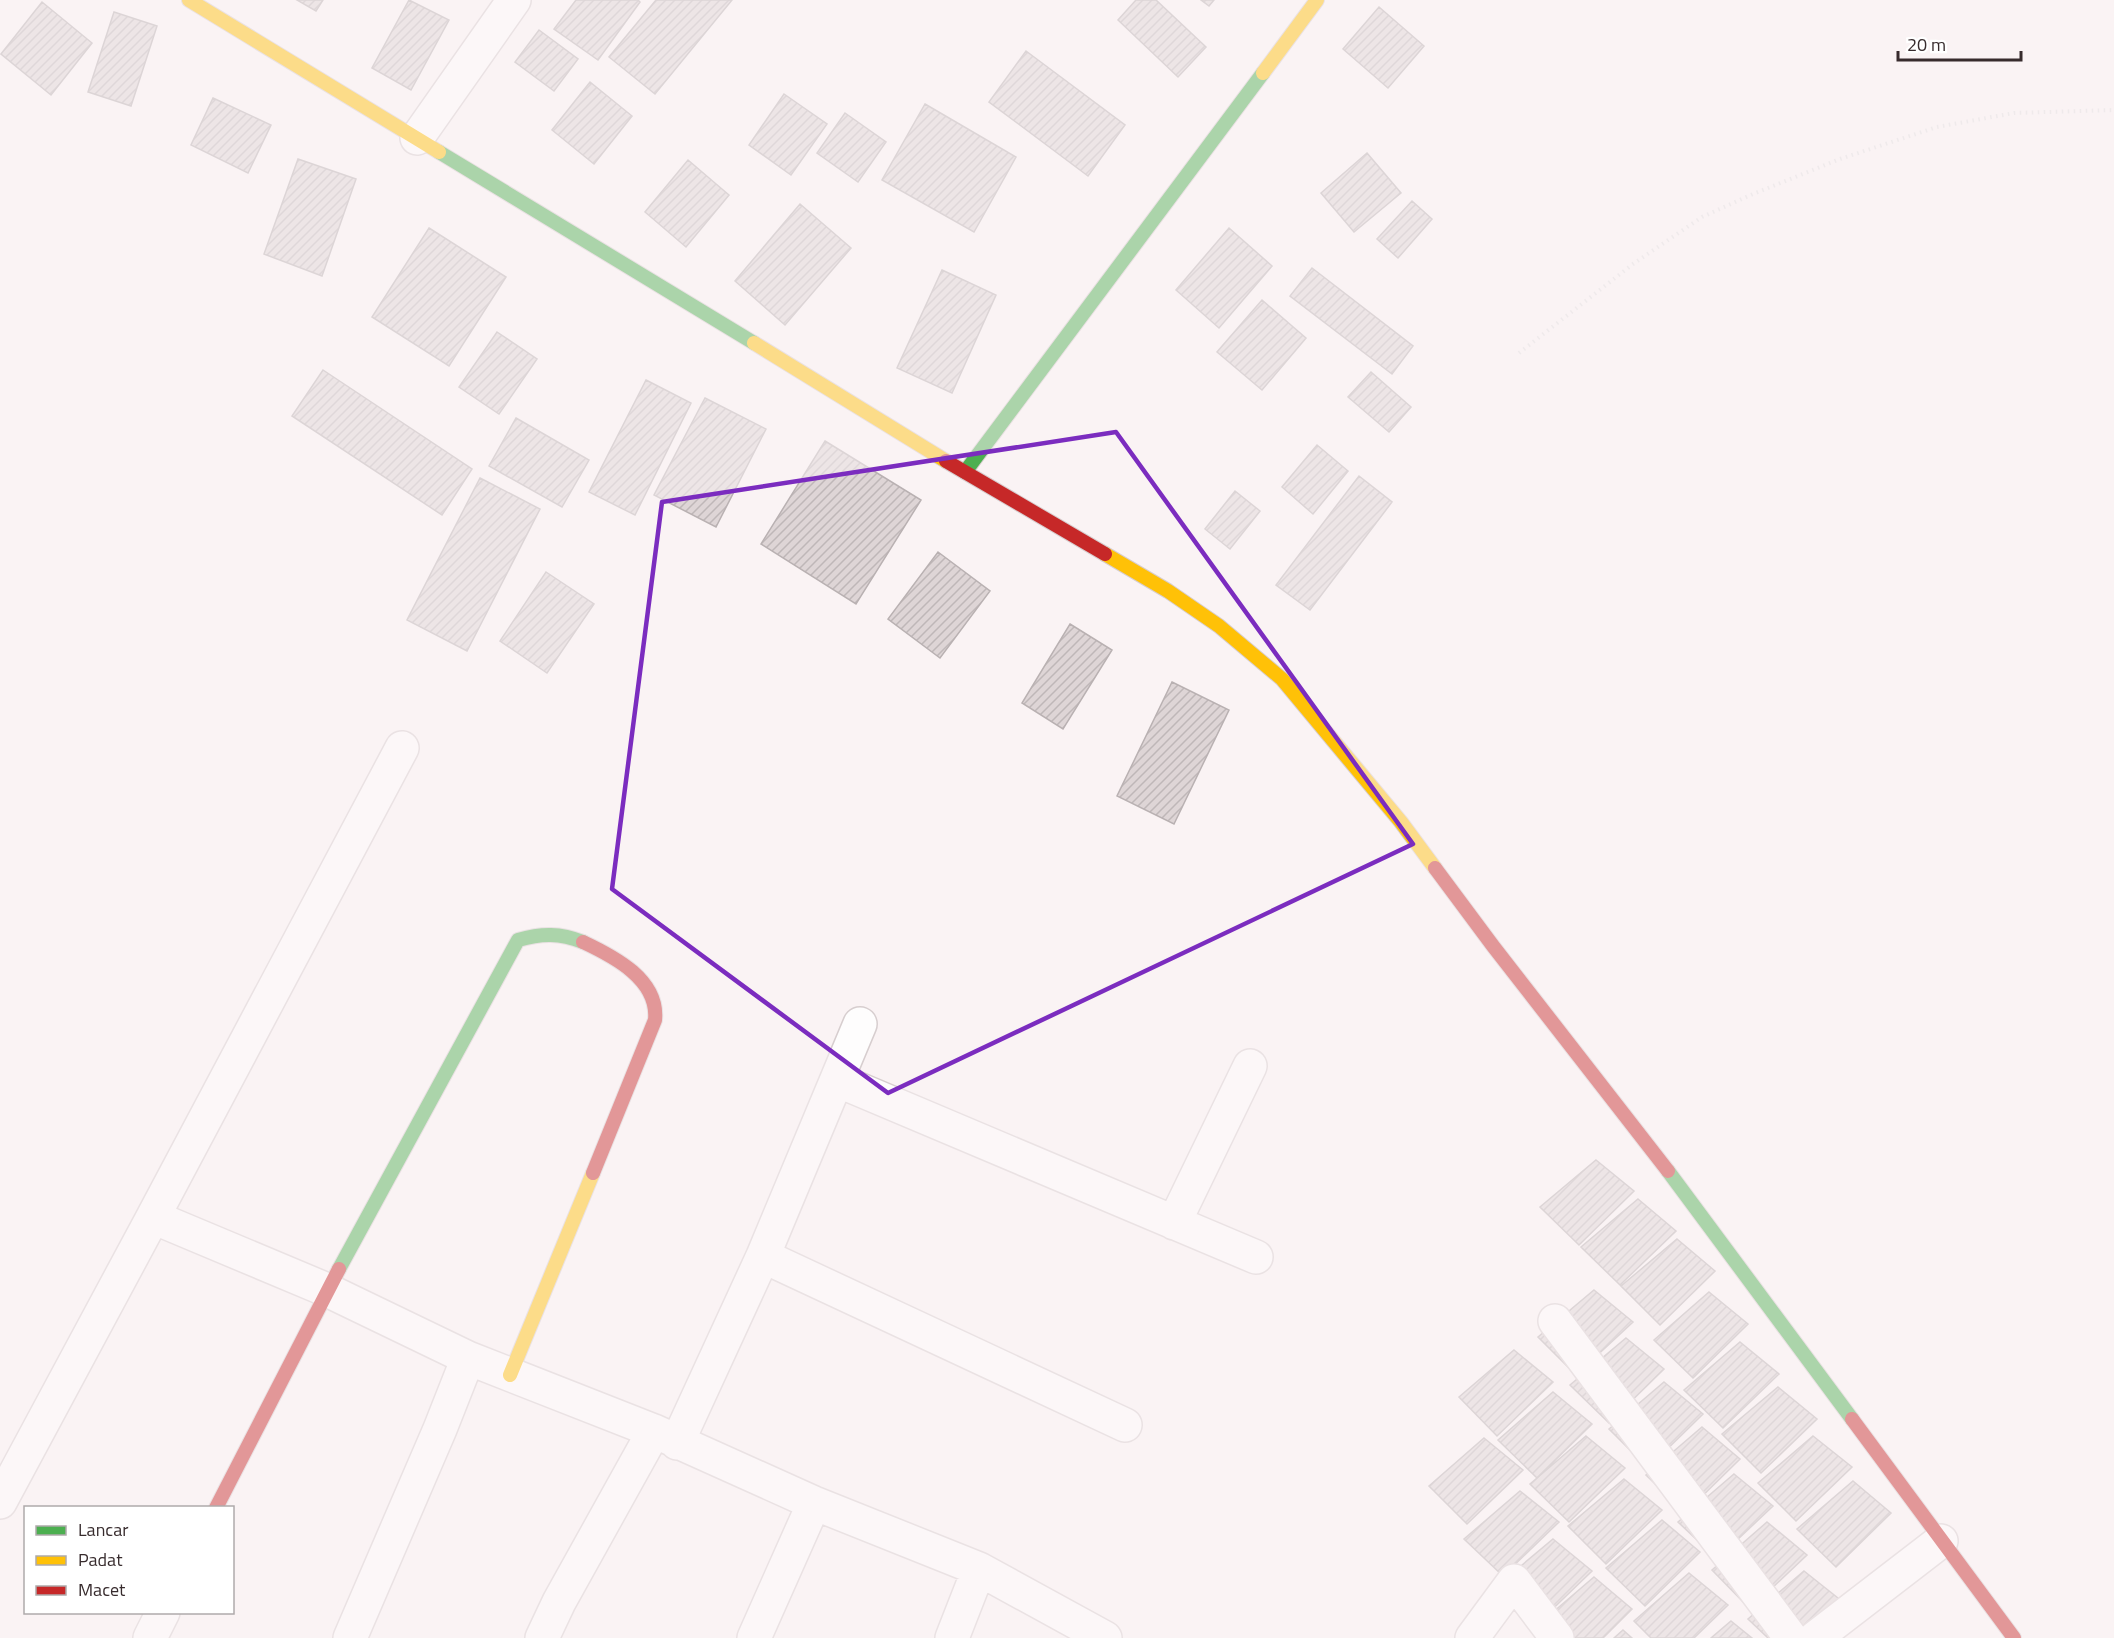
<svg xmlns="http://www.w3.org/2000/svg" width="2114" height="1638" font-family="'Titillium Web',sans-serif">
<defs>
<pattern id="building-hatch" width="6" height="6" patternUnits="userSpaceOnUse" patternTransform="scale(1.5)"><rect width="6" height="6" fill="#ded5d6"/><path d="M-1 1l2-2M0 6l6-6M5 7l2-2" fill="none" stroke="#bfb7b8"/></pattern>
</defs>
<rect width="100%" height="100%" fill="#faf3f4"/>
<path fill="url(#building-hatch)" stroke="#b9b1b2" stroke-width="1.5" d="M 297,0 L 323,0 L 316,11 Z
M 409,0 L 449,20 L 411,90 L 372,68 Z
M 576,0 L 638,0 L 640,2 L 598,60 L 554,29 Z
M 656,0 L 732,0 L 655,94 L 609,57 Z
M 1136,0 L 1156,0 L 1206,47 L 1178,77 L 1118,20 Z
M 1201,0 L 1214,0 L 1209,6 Z
M 42,2 L 92,43 L 51,95 L 1,54 Z
M 1379,7 L 1424,46 L 1388,88 L 1343,49 Z
M 114,12 L 157,26 L 131,106 L 88,92 Z
M 539,30 L 578,59 L 554,91 L 515,62 Z
M 1026,51 L 1125,125 L 1088,176 L 989,102 Z
M 590,82 L 632,116 L 594,164 L 552,130 Z
M 784,94 L 827,124 L 791,175 L 749,145 Z
M 213,98 L 271,125 L 248,173 L 191,145 Z
M 925,104 L 1016,157 L 974,232 L 882,180 Z
M 845,113 L 886,142 L 858,182 L 817,153 Z
M 1367,153 L 1401,193 L 1354,232 L 1321,193 Z
M 298,159 L 356,179 L 322,276 L 264,254 Z
M 688,160 L 729,195 L 686,247 L 645,212 Z
M 1412,201 L 1432,219 L 1398,258 L 1377,239 Z
M 800,204 L 851,248 L 785,325 L 735,281 Z
M 429,228 L 506,277 L 449,366 L 372,317 Z
M 1229,228 L 1272,266 L 1219,328 L 1176,290 Z
M 1312,268 L 1413,346 L 1392,374 L 1290,296 Z
M 942,270 L 996,295 L 952,393 L 897,368 Z
M 1262,300 L 1306,338 L 1262,390 L 1217,352 Z
M 497,332 L 537,359 L 499,414 L 459,387 Z
M 323,370 L 472,469 L 442,515 L 292,416 Z
M 1371,372 L 1411,407 L 1389,432 L 1348,397 Z
M 646,380 L 691,403 L 635,515 L 589,492 Z
M 705,398 L 766,429 L 716,527 L 654,495 Z
M 516,418 L 589,460 L 562,507 L 489,466 Z
M 825,441 L 921,500 L 856,604 L 761,544 Z
M 1317,445 L 1348,471 L 1313,514 L 1282,487 Z
M 1359,476 L 1392,502 L 1310,610 L 1276,585 Z
M 480,478 L 540,509 L 467,651 L 407,620 Z
M 1235,491 L 1260,511 L 1230,549 L 1205,529 Z
M 938,552 L 990,591 L 940,658 L 888,619 Z
M 546,572 L 594,604 L 547,673 L 500,641 Z
M 1070,624 L 1112,650 L 1063,729 L 1022,703 Z
M 1172,682 L 1229,710 L 1174,824 L 1117,796 Z
M 1596,1160 L 1634,1191 L 1579,1245 L 1540,1207 Z
M 1638,1199 L 1676,1231 L 1620,1285 L 1581,1247 Z
M 1677,1239 L 1715,1271 L 1660,1325 L 1621,1286 Z
M 1594,1290 L 1633,1322 L 1576,1375 L 1538,1337 Z
M 1709,1292 L 1748,1324 L 1693,1378 L 1654,1340 Z
M 1626,1338 L 1664,1369 L 1609,1423 L 1570,1385 Z
M 1740,1342 L 1779,1374 L 1723,1428 L 1684,1390 Z
M 1514,1350 L 1553,1382 L 1497,1436 L 1459,1397 Z
M 1664,1382 L 1703,1414 L 1648,1468 L 1609,1429 Z
M 1778,1387 L 1817,1419 L 1761,1473 L 1722,1434 Z
M 1553,1392 L 1592,1424 L 1537,1478 L 1498,1440 Z
M 1702,1427 L 1740,1459 L 1685,1513 L 1646,1475 Z
M 1586,1436 L 1625,1468 L 1569,1522 L 1530,1484 Z
M 1813,1436 L 1852,1467 L 1796,1521 L 1758,1483 Z
M 1484,1438 L 1523,1470 L 1467,1524 L 1429,1486 Z
M 1734,1474 L 1773,1506 L 1717,1559 L 1678,1522 Z
M 1624,1479 L 1662,1510 L 1606,1564 L 1568,1526 Z
M 1853,1481 L 1891,1513 L 1836,1567 L 1797,1529 Z
M 1520,1491 L 1559,1522 L 1503,1576 L 1464,1539 Z
M 1662,1520 L 1700,1552 L 1645,1606 L 1606,1568 Z
M 1767,1522 L 1807,1555 L 1750,1609 L 1712,1570 Z
M 1553,1539 L 1592,1571 L 1536,1625 L 1497,1586 Z
M 1804,1571 L 1843,1602 L 1805,1638 L 1768,1638 L 1748,1619 Z
M 1689,1573 L 1728,1605 L 1694,1638 L 1651,1638 L 1634,1621 Z
M 1594,1577 L 1632,1609 L 1603,1638 L 1551,1638 L 1538,1625 Z
M 1731,1621 L 1752,1638 L 1711,1638 Z
M 1623,1630 L 1632,1638 L 1614,1638 Z"/>
<g fill="none" stroke-linecap="round" stroke-linejoin="round">
<defs>
<path id="street" d="M 417,138 L 514,0
M 402,748 L 153,1217 L 327,1290 L 468,1358
M 837,1080 L 1256,1257
M 1174,1223 L 1250,1066
M 763,1256 L 1125,1425
M 1555,1321 L 1791,1638
M 677,1443 L 763,1256 L 860,1024
M 0,1502 L 153,1217
M 150,1638 L 163,1612
M 350,1638 L 440,1429 L 468,1358 L 654,1431 L 814,1503 L 979,1569
M 542,1638 L 559,1602 L 654,1431
M 754,1638 L 814,1503
M 952,1638 L 979,1569 L 1105,1638
M 1472,1638 L 1514,1581 L 1557,1638
M 1815,1638 L 1941,1541"/>
<path id="fast" d="M 439,152 L 754,343
M 965,472 L 1263,73
M 1668,1171 L 1852,1419
M 339,1269 L 518,940 C 542,933 560,933 583,942"/>
<path id="slow" d="M 189,0 L 439,152
M 1263,73 L 1317,0
M 754,343 L 946,461
M 1105,554 L 1168,591 L 1219,626 L 1282,679 L 1401,822 L 1435,868
M 510,1375 L 593,1173"/>
<path id="jam" d="M 946,461 L 1105,554
M 1435,868 L 1493,946 L 1668,1171
M 583,942 C 615,957 659,980 655,1020 L 593,1173
M 1852,1419 L 2014,1638
M 216,1508 L 339,1269"/>
</defs>
<use href="#street" stroke="#d7cecf" stroke-width="36"/>
<use href="#fast" stroke="#d7cecf" stroke-width="16"/>
<use href="#slow" stroke="#d7cecf" stroke-width="16"/>
<use href="#jam" stroke="#d7cecf" stroke-width="16"/>
<path stroke="#e2e0e0" stroke-width="4" stroke-dasharray="1.5 4.5" stroke-linecap="butt" d="M 1519,353 L 1633,264 L 1702,217 L 1753,194 L 1840,159 L 1937,127 L 2014,113 L 2114,110"/>
<use href="#street" stroke="#fefdfd" stroke-width="33"/>
<use href="#fast" stroke="#4caf50" stroke-width="14"/>
<use href="#slow" stroke="#ffc107" stroke-width="14"/>
<use href="#jam" stroke="#c62828" stroke-width="14"/>
</g>
<path d="M0 0H2114V1638H0ZM 1116,432 L 1413,844 L 888,1093 L 612,889 L 662,502 Z" fill="#faf3f4" fill-opacity=".55" fill-rule="evenodd"/>
<path fill="none" stroke="#7b2cbf" stroke-width="4.5" stroke-linejoin="round" d="M 1116,432 L 1413,844 L 888,1093 L 612,889 L 662,502 Z"/>
<rect x="24" y="1506" width="210" height="108" fill="#ffffff" stroke="#afaaab" stroke-width="1.5"/>
<rect x="36" y="1526" width="30" height="9" fill="#4caf50" stroke="#afaaab" stroke-width="1.5"/>
<text x="78" y="1536" font-size="18" fill="#372b2d">Lancar</text>
<rect x="36" y="1556" width="30" height="9" fill="#ffc107" stroke="#afaaab" stroke-width="1.5"/>
<text x="78" y="1566" font-size="18" fill="#372b2d">Padat</text>
<rect x="36" y="1586" width="30" height="9" fill="#c62828" stroke="#afaaab" stroke-width="1.5"/>
<text x="78" y="1596" font-size="18" fill="#372b2d">Macet</text>
<path d="M1898 51v9h123v-9" fill="none" stroke="#372b2d" stroke-width="3"/>
<text x="1907" y="51" font-size="18" fill="#372b2d" stroke="#ffffff" stroke-width="4.5" paint-order="stroke">20 m</text>
</svg>
